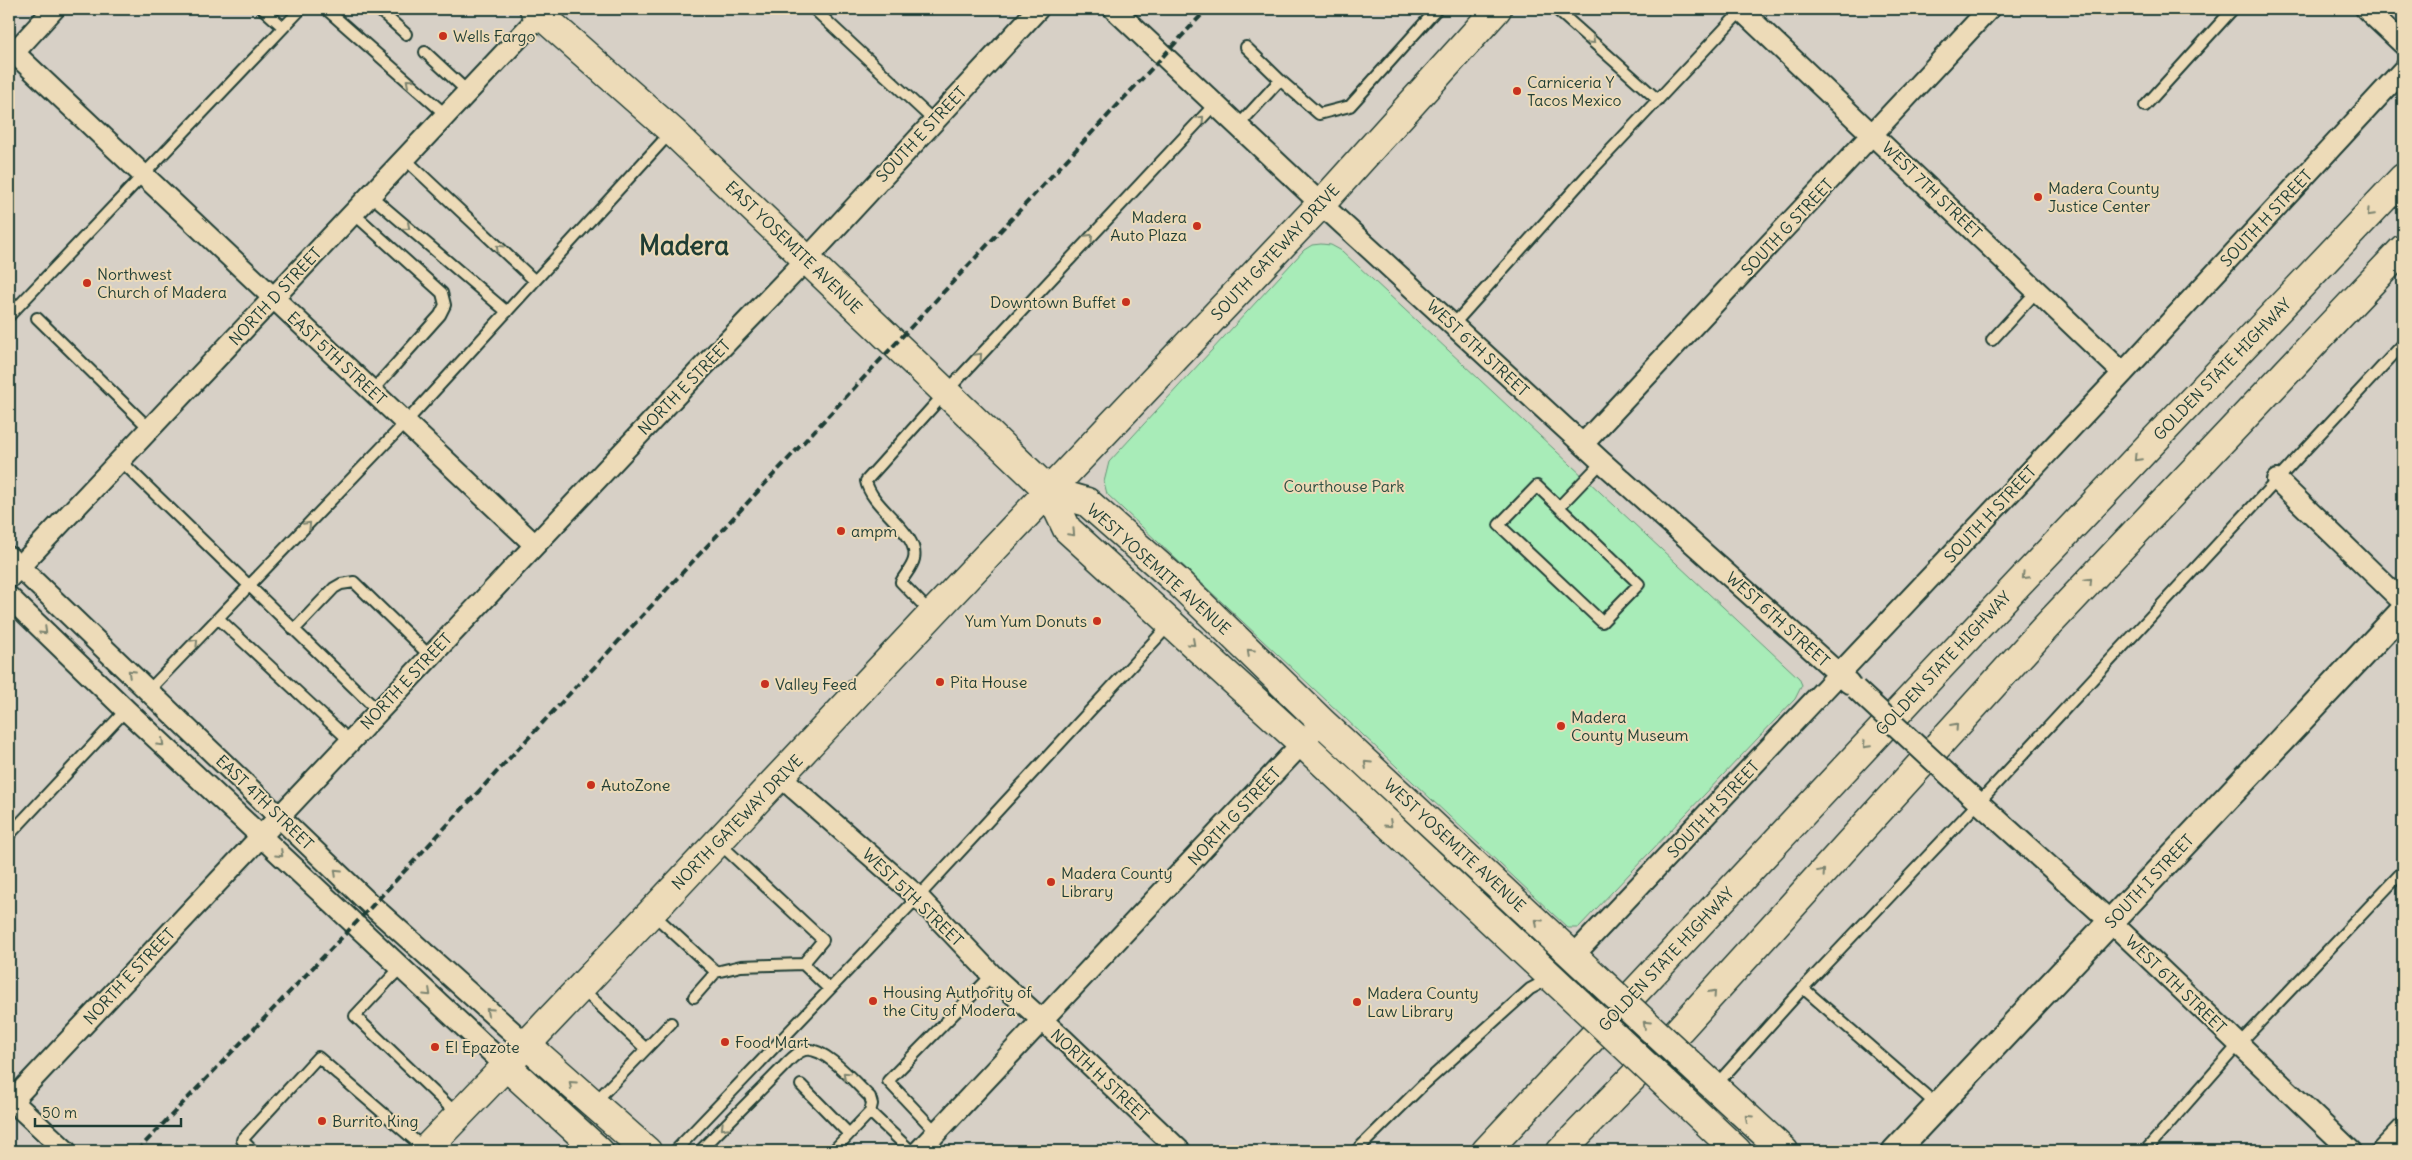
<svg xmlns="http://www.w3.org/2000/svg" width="2412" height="1160" font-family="Delius,sans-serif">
<rect width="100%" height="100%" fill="#d7d0c6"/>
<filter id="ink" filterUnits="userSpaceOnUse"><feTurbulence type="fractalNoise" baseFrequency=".02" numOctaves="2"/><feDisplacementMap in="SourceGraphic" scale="10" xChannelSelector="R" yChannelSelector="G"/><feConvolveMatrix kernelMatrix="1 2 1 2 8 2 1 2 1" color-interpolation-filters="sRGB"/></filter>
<g filter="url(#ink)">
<path fill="#a8ecb8" stroke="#649476" d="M 1321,244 L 1331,245 L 1342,251 L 1799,678 L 1802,685 L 1795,699 L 1578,928 L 1568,928 L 1107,494 L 1104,482 L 1109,462 L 1304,250 L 1312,245 Z"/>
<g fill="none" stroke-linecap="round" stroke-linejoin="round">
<defs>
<path id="service" d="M 263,9 L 283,27
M 326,9 L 445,114
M 378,9 L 406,34
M 814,9 L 933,120
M 1556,9 L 1658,100
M 1246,47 L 1280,80
M 425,52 L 467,91
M 2145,106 L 2233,9
M 1238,126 L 1280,80 L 1319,114 L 1350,106 L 1437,9
M 404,158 L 535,281
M 370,195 L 507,312
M 353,213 L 442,293 L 445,305 L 440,315 L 372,391
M 9,316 L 301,9
M 37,318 L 150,429
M 1453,325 L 1590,172 L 1743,9
M 1992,340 L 2037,291
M 120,460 L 378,711
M 1537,486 L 1639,584 L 1602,622 L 1499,525 Z
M 1559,507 L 1602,462
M 931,613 L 901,582 C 905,574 912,568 914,559 C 920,533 871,508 866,481 L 946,392 L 1215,104
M 218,618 L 350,741
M 294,630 L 334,588 L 341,584 L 354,582 L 430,656
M 149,690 L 406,422 L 671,132
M 9,835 L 126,710
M 719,843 L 823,940 L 803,964 L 829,989
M 652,913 L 716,972 L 694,997
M 401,967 L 355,1016 L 458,1115
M 716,972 L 741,966 L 803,964
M 581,988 L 646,1049
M 1803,988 L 1937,1105
M 801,1085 L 849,1134
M 1715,1086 L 1803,988 L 1979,802 L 2403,344
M 594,1103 L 671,1023
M 937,1133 L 888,1081 L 992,975
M 253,1151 L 242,1140 L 318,1057 L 426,1150
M 675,1151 L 918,897 L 1170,624
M 700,1151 L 786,1064 C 791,1059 797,1052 805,1050 C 825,1046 856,1084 870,1097 L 872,1104 L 870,1112
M 833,1151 L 870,1112 L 911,1151
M 1356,1151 L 1422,1086 L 1530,989 L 1551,978
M 2145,1151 L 2239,1044 L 2403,871"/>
<path id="minor" d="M 1114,9 L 1321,204 L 1602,462 L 1849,683
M 1740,9 L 2123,373
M 2366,9 L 2403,44
M 9,48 L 535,545
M 9,58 L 54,9
M 1583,444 L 1989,9
M 2277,480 L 2403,602
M 9,557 L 372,906 L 526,1044
M 9,578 L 546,9
M 9,597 L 126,710 L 505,1065
M 781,777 L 918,897 L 992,975 L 1064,1040 L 1180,1151
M 1968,793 L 2110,921 L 2351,1151
M 1574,955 L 2123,373 L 2403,70
M 9,1098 L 66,1151
M 9,1104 L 699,371 L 806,260 L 1038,9
M 919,1151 L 1322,722
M 2382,1151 L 2403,1129"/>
<path id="tertiary" d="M 1895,1151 L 2403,611"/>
<path id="secondary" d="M 1049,491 L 1087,502 L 1179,583 L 1322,722 L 1601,982
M 1049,491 L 1067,529 L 1302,743 L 1580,1004
M 526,1044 L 647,1151
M 505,1065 L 599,1151
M 1708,1081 L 1784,1151
M 1687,1104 L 1737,1151
M 424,1151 C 635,934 839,710 1049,491"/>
<path id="primary" d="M 534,9 L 672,131 L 1049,491 L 1321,204 L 1497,9"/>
<path id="motorway" d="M 1486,1151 L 2018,584 L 2403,178
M 1561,1151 L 1680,1029 L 2045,628 L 2403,249"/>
</defs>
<use href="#service" stroke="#1f3d34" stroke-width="14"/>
<use href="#minor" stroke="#1f3d34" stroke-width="24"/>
<use href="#tertiary" stroke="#1f3d34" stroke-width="29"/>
<use href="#secondary" stroke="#1f3d34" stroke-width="31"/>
<use href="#primary" stroke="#1f3d34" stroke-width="31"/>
<use href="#motorway" stroke="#1f3d34" stroke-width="31"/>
<use href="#service" stroke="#eddbb8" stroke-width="10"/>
<use href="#minor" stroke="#eddbb8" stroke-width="20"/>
<use href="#tertiary" stroke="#eddbb8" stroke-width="25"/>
<use href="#secondary" stroke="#eddbb8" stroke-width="28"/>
<use href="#primary" stroke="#eddbb8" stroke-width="28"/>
<use href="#motorway" stroke="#eddbb8" stroke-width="28"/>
<path stroke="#1f3d34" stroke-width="4" stroke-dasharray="8 4" stroke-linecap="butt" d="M 137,1151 L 372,906 L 1207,9"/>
<defs>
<path id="minor-bridge" d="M 1856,689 L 1968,793"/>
<path id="secondary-bridge" d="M 1601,982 L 1708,1081
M 1580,1004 L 1687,1104"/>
</defs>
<use href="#minor-bridge" stroke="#1f3d34" stroke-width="24" stroke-linecap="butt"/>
<use href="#secondary-bridge" stroke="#1f3d34" stroke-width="31" stroke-linecap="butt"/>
<use href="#minor-bridge" stroke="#eddbb8" stroke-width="20"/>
<use href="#secondary-bridge" stroke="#eddbb8" stroke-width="28"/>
</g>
<defs><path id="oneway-chevron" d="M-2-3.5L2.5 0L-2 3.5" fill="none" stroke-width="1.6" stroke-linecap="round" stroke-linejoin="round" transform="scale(1.25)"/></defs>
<g stroke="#7c846f">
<use href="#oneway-chevron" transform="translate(1592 41) rotate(42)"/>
<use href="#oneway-chevron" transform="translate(409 82) rotate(-139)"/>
<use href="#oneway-chevron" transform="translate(1201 119) rotate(-47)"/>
<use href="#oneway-chevron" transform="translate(2370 213) rotate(134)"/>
<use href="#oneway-chevron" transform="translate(407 227) rotate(41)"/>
<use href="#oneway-chevron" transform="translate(1090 237) rotate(-47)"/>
<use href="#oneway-chevron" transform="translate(499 248) rotate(-137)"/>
<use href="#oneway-chevron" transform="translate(979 356) rotate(-47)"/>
<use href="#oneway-chevron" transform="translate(2137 458) rotate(134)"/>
<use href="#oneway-chevron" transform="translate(308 525) rotate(-46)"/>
<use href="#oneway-chevron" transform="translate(1072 533) rotate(46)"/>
<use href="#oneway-chevron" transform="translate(2025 576) rotate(134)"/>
<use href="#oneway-chevron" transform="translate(2089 581) rotate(-47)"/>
<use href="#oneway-chevron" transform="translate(44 631) rotate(44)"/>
<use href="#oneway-chevron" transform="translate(195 642) rotate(-46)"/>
<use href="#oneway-chevron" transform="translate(1192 643) rotate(42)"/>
<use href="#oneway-chevron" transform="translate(1250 652) rotate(-136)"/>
<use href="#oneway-chevron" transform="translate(131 673) rotate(-136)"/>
<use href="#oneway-chevron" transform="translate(1955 726) rotate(-48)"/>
<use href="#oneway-chevron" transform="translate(161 743) rotate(43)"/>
<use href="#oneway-chevron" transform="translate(1866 745) rotate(133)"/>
<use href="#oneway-chevron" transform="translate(1367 764) rotate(-137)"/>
<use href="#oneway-chevron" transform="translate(1389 824) rotate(43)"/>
<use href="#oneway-chevron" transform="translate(280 854) rotate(43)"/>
<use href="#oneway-chevron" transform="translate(337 872) rotate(-136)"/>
<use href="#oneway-chevron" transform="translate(1822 872) rotate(-48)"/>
<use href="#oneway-chevron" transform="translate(1538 922) rotate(-137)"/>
<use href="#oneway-chevron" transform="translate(428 993) rotate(43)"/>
<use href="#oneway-chevron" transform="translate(1713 993) rotate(-48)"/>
<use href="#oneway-chevron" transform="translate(489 1011) rotate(-138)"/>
<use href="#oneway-chevron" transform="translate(1646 1024) rotate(-137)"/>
<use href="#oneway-chevron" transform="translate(846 1075) rotate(-137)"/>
<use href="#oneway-chevron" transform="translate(572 1084) rotate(-138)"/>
<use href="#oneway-chevron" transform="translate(1748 1118) rotate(-137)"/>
<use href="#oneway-chevron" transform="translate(724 1127) rotate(135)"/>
</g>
</g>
<g fill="#c8321e" stroke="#eddbb8" stroke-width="2">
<circle cx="443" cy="36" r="5"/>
<circle cx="1517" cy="91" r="5"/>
<circle cx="2038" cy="197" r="5"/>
<circle cx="1197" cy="226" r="5"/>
<circle cx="87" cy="283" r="5"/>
<circle cx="1126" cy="302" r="5"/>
<circle cx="841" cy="531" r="5"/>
<circle cx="1097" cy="621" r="5"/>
<circle cx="940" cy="682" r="5"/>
<circle cx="765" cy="684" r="5"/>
<circle cx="1561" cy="726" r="5"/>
<circle cx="591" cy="785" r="5"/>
<circle cx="1051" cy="882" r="5"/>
<circle cx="873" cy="1001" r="5"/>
<circle cx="1357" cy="1002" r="5"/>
<circle cx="725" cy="1042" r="5"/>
<circle cx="435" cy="1047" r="5"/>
<circle cx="322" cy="1121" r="5"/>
</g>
<g text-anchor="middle" stroke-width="4" stroke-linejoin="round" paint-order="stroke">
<g font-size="16" fill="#1f3d34" stroke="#eddbb8" text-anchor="start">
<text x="453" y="42">Wells Fargo</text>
<text x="1527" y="88">Carniceria Y<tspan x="1527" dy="18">Tacos Mexico</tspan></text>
<text x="2048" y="194">Madera County<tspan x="2048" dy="18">Justice Center</tspan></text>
<text x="1187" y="223" text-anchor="end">Madera<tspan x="1187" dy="18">Auto Plaza</tspan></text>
<text x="97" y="280">Northwest<tspan x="97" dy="18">Church of Madera</tspan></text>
<text x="1116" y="308" text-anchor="end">Downtown Buffet</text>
<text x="851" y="537">ampm</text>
<text x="1087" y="627" text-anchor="end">Yum Yum Donuts</text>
<text x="950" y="688">Pita House</text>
<text x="775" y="690">Valley Feed</text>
<text x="1571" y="723">Madera<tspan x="1571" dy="18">County Museum</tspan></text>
<text x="601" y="791">AutoZone</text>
<text x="1061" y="879">Madera County<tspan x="1061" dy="18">Library</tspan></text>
<text x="883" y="998">Housing Authority of<tspan x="883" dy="18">the City of Modera</tspan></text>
<text x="1367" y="999">Madera County<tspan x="1367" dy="18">Law Library</tspan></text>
<text x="735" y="1048">Food Mart</text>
<text x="445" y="1053">El Epazote</text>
<text x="332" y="1127">Burrito King</text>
</g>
<g font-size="16" fill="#1f3d34" stroke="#eddbb8">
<text transform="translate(921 134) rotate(-47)" y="6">SOUTH E STREET</text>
<text transform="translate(1932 190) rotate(44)" y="6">WEST 7TH STREET</text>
<text transform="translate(2266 218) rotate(-47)" y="6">SOUTH H STREET</text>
<text transform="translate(1787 227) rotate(-47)" y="6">SOUTH G STREET</text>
<text transform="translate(794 247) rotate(44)" y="6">EAST YOSEMITE AVENUE</text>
<text transform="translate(1275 252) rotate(-47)" y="6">SOUTH GATEWAY DRIVE</text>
<text transform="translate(275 296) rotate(-47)" y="6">NORTH D STREET</text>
<text transform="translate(1478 348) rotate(43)" y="6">WEST 6TH STREET</text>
<text transform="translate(337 358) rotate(43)" y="6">EAST 5TH STREET</text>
<text transform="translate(2222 369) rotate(-46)" y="6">GOLDEN STATE HIGHWAY</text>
<text transform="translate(684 387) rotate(-46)" y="6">NORTH E STREET</text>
<text transform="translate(1990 514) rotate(-47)" y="6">SOUTH H STREET</text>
<text transform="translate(1159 569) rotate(42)" y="6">WEST YOSEMITE AVENUE</text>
<text transform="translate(1778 619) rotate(42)" y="6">WEST 6TH STREET</text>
<text transform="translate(1943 663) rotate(-47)" y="6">GOLDEN STATE HIGHWAY</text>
<text transform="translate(406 681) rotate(-47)" y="6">NORTH E STREET</text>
<text transform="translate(265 802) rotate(44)" y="6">EAST 4TH STREET</text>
<text transform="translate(1713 809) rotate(-47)" y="6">SOUTH H STREET</text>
<text transform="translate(1234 816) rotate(-47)" y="6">NORTH G STREET</text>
<text transform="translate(737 822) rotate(-46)" y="6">NORTH GATEWAY DRIVE</text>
<text transform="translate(1455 845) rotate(43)" y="6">WEST YOSEMITE AVENUE</text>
<text transform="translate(2149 881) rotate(-47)" y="6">SOUTH I STREET</text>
<text transform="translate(913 897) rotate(44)" y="6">WEST 5TH STREET</text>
<text transform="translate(1666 959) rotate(-47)" y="6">GOLDEN STATE HIGHWAY</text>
<text transform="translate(129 976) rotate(-47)" y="6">NORTH E STREET</text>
<text transform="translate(2176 984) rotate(44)" y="6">WEST 6TH STREET</text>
<text transform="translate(1100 1075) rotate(43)" y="6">NORTH H STREET</text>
</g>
<g font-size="16" fill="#2d4e41" stroke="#eddbb8">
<text x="1344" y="492">Courthouse Park</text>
</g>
<g font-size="26" font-weight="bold" fill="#1f3d34" stroke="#eddbb8">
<text x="684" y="255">Madera</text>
</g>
</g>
<rect width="2412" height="1160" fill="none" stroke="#eddbb8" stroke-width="30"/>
<rect x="15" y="15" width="2382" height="1130" fill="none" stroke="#1f3d34" stroke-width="2" filter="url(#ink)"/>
<path d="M35 1118v8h146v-8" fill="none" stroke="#1f3d34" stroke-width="2.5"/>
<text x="42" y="1118" font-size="15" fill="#1f3d34" stroke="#eddbb8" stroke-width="4" paint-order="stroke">50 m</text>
</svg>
